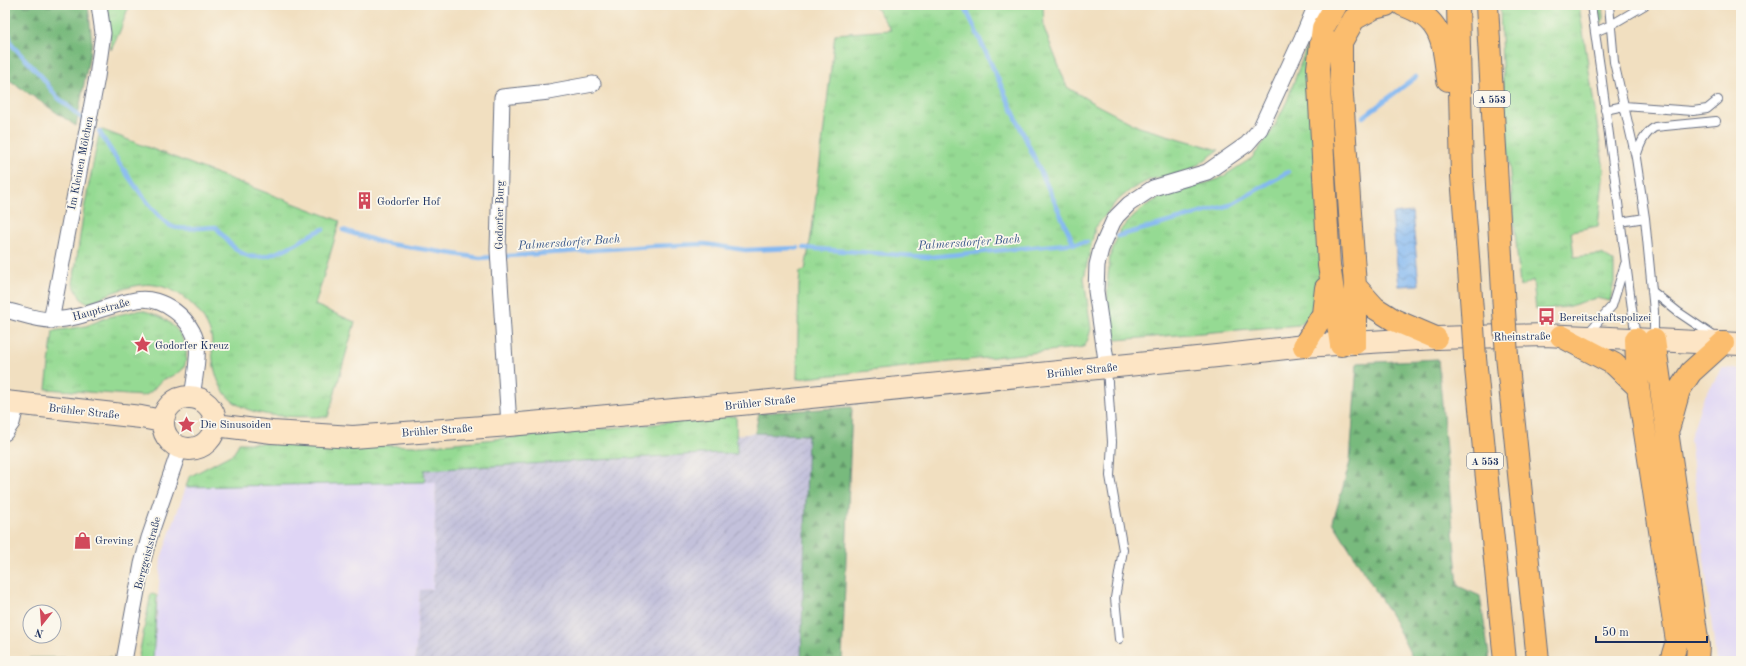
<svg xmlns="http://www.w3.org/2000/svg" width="1746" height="666" font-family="'Old Standard TT',serif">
<defs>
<pattern id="industrial-furrows" width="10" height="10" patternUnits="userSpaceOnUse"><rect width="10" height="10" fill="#c3c1db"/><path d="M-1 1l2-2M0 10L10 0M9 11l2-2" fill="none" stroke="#a7a6be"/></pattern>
<pattern id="grass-tufts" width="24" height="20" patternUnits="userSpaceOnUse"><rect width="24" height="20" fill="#95da93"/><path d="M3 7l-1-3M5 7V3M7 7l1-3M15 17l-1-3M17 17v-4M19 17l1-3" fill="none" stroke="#80bb81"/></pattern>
<pattern id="forest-firs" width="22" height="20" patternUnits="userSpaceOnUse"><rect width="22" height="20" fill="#78ba7d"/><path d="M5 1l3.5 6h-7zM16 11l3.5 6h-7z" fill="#62986a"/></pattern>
<pattern id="water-waves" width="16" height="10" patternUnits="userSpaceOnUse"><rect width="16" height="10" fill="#83b8f1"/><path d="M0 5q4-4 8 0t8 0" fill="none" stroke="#6a96c6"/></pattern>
</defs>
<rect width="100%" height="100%" fill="#fbf7ec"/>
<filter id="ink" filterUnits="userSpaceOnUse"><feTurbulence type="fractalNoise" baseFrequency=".025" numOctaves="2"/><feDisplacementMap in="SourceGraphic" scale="8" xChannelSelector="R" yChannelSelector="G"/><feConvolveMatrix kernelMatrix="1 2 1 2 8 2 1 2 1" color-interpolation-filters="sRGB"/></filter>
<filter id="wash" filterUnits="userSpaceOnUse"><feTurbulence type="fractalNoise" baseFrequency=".012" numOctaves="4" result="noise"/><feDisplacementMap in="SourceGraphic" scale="16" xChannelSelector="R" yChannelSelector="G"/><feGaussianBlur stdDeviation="0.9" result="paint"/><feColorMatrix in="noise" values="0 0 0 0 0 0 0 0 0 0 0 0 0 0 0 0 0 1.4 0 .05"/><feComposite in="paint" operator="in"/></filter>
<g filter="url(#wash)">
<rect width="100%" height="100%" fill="#f1dfc0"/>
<path fill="#dfd5f5" d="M 1722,368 L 1741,369 L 1741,661 L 1716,661 L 1690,439 L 1702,401 Z
M 436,481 L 433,589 L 420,590 L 415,661 L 153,661 L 161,558 L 186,487 Z"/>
<path fill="url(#industrial-furrows)" d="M 755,433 L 808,435 L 801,661 L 415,661 L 420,590 L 433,589 L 436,482 L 425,482 L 424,470 Z"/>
<path fill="url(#grass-tufts)" stroke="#588478" d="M 107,5 L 129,5 L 120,31 L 111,50 Z
M 874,5 L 1043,5 L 1044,28 L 1067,87 L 1093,103 L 1139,127 L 1219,150 L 1189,171 L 1149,180 L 1130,190 L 1115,203 L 1095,228 L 1084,278 L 1091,329 L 1088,339 L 1084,347 L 797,379 L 799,285 L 800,272 L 805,270 L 812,230 L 835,34 L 891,30 Z
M 1500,5 L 1579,5 L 1604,170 L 1598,226 L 1571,231 L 1574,257 L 1602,254 L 1614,262 L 1614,282 L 1610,301 L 1596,298 L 1566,307 L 1536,310 L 1533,280 L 1520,287 L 1503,95 Z
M 1598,5 L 1602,5 L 1603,17 L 1602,23 L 1598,20 Z
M 1307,46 L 1318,183 L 1321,306 L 1299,325 L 1116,340 L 1107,309 L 1108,276 L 1110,256 L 1120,230 L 1144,207 L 1161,197 L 1219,179 L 1252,158 L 1272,131 L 1287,101 Z
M 100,129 L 340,221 L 315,305 L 355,322 L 328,417 C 298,416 259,420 234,402 C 218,391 213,368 212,350 C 212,346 212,340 211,335 C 203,307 171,280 140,285 C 122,288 105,295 89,303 L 81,299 L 73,284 L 84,209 Z
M 141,310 C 162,315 183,327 186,351 C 187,356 186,364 183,369 C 178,375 167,377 161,381 C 154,387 152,394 142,396 L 46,389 L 53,331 L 86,326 L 108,317 Z
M 736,416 L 737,454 L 719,453 L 424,470 L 425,482 L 186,487 L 189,477 L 234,453 L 239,443 L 423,446 Z
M 151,593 L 157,596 L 153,661 L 138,661 Z
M 111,657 L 110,661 L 29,661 L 29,658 Z"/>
<path fill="url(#forest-firs)" stroke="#4a746e" d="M 5,5 L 88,5 L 92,42 L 76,126 L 5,77 Z
M 1438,359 L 1458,586 L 1480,596 L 1490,661 L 1414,661 L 1392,617 L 1333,522 L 1350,462 L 1357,363 Z
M 852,407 L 842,661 L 801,661 L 808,435 L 755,433 L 759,413 Z"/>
<path fill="url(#water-waves)" stroke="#4f74a8" d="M 1412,212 L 1419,285 L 1399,286 L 1392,214 Z"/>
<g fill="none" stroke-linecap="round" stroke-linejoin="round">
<path stroke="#83b8f1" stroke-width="4.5" d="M 964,5 L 1074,244
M 5,20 L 11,44 L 42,77 L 56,96 L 84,120
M 1363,117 L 1416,77
M 99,131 C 110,150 156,221 173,227 C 185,231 204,227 216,227 C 242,261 254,265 293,245 C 304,240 312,233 323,229
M 343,230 L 383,243 L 480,258 L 651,246 L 705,244 L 745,250 L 798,248
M 1118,236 L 1230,205 L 1288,172
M 804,248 L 929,257 L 1087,242"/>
</g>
</g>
<g filter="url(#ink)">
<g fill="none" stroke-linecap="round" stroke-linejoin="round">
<defs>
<path id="lane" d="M 1591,5 L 1601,74 L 1636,339
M 1609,5 L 1614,62 L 1636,158 L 1645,218 L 1654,311 L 1654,339
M 1595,32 L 1611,25 L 1645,5
M 1605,110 L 1624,106 L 1693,111 L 1707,109 L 1718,100
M 1636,157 C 1640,144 1644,134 1655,127 L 1716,121
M 1620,222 L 1645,218
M 1652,291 L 1678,312 L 1715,337
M 1588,333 L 1612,306 L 1625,264
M 1107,368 L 1112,442 L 1110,476 L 1123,550 L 1115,598 L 1119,639"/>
<path id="street" d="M 5,310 C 19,313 39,321 53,320 C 82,319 107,305 136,300 C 162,295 193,319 197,345 C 199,357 194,383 192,397
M 51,321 L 97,77 L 103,33 L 99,5
M 1107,367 L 1096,291 L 1097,265 L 1101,249 L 1113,222 L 1117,216 L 1129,204 L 1153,188 L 1207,172 L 1247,144 L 1260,129 L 1302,38 L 1316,5
M 509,425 L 498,250 L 502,97 L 549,92 L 593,84
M 5,433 L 12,423 L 17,403
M 124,661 L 142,564 L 149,538 L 180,448"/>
<path id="secondary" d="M163 423a26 26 0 1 1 52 0a26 26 0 1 1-52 0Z
M 5,402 L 141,417 L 162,421
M 215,425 L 272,432 L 353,437 L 509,425 L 751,403 L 1217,356 L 1304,346 L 1436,338 L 1544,335 L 1741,344"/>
<path id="highway" d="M 1336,5 L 1323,28 L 1318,68 L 1329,265 L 1341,345
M 1403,5 C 1443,19 1443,43 1448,80
M 1458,5 L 1462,176 L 1472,311
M 1487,5 L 1504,310
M 1355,286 L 1375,308 L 1394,320 L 1436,338
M 1561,336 L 1614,364 L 1638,387
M 1636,339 L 1638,387 L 1677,641 L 1671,661
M 1654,340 L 1698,646 L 1697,661
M 1355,343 L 1355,286 L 1341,81 L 1341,42 L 1354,19 L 1374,8 L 1386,5
M 1304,346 L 1323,314 L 1326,288
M 1507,356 L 1538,661
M 1475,358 L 1505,661
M 1669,426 L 1679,390 L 1691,372 L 1723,343"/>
</defs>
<use href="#lane" stroke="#666d80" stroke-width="10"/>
<use href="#street" stroke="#666d80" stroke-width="17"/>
<use href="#secondary" stroke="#666d80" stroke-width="24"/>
<use href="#highway" stroke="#666d80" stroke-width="24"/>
<use href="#lane" stroke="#fff" stroke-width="8"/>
<use href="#street" stroke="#fff" stroke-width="15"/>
<use href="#secondary" stroke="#fde5c5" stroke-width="22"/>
<use href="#highway" stroke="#fbbd6e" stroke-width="22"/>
<defs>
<path id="highway-bridge" d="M 1504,310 L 1507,356
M 1472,311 L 1475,358"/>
</defs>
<use href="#highway-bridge" stroke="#666d80" stroke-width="24" stroke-linecap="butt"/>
<use href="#highway-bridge" stroke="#fbbd6e" stroke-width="22"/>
</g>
</g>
<defs>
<symbol id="building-bare" viewBox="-9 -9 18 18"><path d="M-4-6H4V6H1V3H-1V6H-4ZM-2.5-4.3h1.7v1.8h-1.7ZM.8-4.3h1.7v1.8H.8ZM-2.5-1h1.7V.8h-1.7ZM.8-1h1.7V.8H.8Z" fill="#d1495b" stroke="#fbf7ec" stroke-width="2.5" paint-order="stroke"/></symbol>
<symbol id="bus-bare" viewBox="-9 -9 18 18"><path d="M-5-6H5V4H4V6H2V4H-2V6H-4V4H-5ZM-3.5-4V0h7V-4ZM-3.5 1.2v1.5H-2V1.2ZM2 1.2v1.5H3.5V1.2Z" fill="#d1495b" stroke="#fbf7ec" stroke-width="2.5" paint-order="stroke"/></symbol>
<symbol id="sight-bare" viewBox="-9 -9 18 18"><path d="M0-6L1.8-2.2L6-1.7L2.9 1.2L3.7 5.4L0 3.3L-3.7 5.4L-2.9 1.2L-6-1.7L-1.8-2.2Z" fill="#d1495b" stroke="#fbf7ec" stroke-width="2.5" paint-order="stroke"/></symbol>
<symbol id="shop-bare" viewBox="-9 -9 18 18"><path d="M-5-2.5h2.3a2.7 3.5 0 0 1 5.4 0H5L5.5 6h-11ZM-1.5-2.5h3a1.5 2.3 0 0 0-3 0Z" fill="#d1495b" stroke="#fbf7ec" stroke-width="2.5" paint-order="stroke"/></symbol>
</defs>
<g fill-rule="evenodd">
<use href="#building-bare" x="352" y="188" width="25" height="25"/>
<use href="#bus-bare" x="1534" y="304" width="25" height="25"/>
<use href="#sight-bare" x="130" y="332" width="25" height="25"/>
<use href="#sight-bare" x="174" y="412" width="25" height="25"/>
<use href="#shop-bare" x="70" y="528" width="25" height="25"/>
</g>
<g text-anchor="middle" stroke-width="3.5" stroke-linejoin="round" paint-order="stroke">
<g fill="#fbf7ec" stroke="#5e6b89" stroke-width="1">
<rect x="1474" y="91" width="36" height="16" rx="3"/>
<rect x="1467" y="453" width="36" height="16" rx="3"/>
</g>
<g font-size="10" font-weight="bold" fill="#1b2f5e">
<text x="1492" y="103">A 553</text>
<text x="1485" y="465">A 553</text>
</g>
<g font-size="11" fill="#1b2f5e" stroke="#fbf7ec">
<text transform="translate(80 163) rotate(-79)" y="4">Im Kleinen Mölchen</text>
<text transform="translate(499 215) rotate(-89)" y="4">Godorfer Burg</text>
<text transform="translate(101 309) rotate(-15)" y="4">Hauptstraße</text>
<text transform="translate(1522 336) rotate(-1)" y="4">Rheinstraße</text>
<text transform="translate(1082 370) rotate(-6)" y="4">Brühler Straße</text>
<text transform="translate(760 402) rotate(-6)" y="4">Brühler Straße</text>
<text transform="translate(84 411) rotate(6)" y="4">Brühler Straße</text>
<text transform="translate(437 430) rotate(-4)" y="4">Brühler Straße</text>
<text transform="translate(147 553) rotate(-75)" y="4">Berggeiststraße</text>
</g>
<g font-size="11" fill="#1b2f5e" stroke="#fbf7ec" text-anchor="start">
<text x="377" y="205">Godorfer Hof</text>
<text x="1559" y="321">Bereitschaftspolizei</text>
<text x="155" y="349">Godorfer Kreuz</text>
<text x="200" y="428">Die Sinusoiden</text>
<text x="95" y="544">Greving</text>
</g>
<g font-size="12" font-style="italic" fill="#3a588a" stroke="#fbf7ec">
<text transform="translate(569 242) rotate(-4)" y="4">Palmersdorfer Bach</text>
<text transform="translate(969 242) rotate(-4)" y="4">Palmersdorfer Bach</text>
</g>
</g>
<rect width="1746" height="666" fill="none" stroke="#fbf7ec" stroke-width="20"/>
<g transform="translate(42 624) rotate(197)"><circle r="19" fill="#fbf7ec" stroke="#a1a7b3"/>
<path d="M0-3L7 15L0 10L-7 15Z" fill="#d1495b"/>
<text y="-6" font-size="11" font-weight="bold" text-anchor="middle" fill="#1b2f5e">N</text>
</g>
<path d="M1596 636v6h111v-6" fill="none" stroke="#1b2f5e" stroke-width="2"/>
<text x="1602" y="636" font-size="12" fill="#1b2f5e" stroke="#fbf7ec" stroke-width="3" paint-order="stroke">50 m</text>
</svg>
